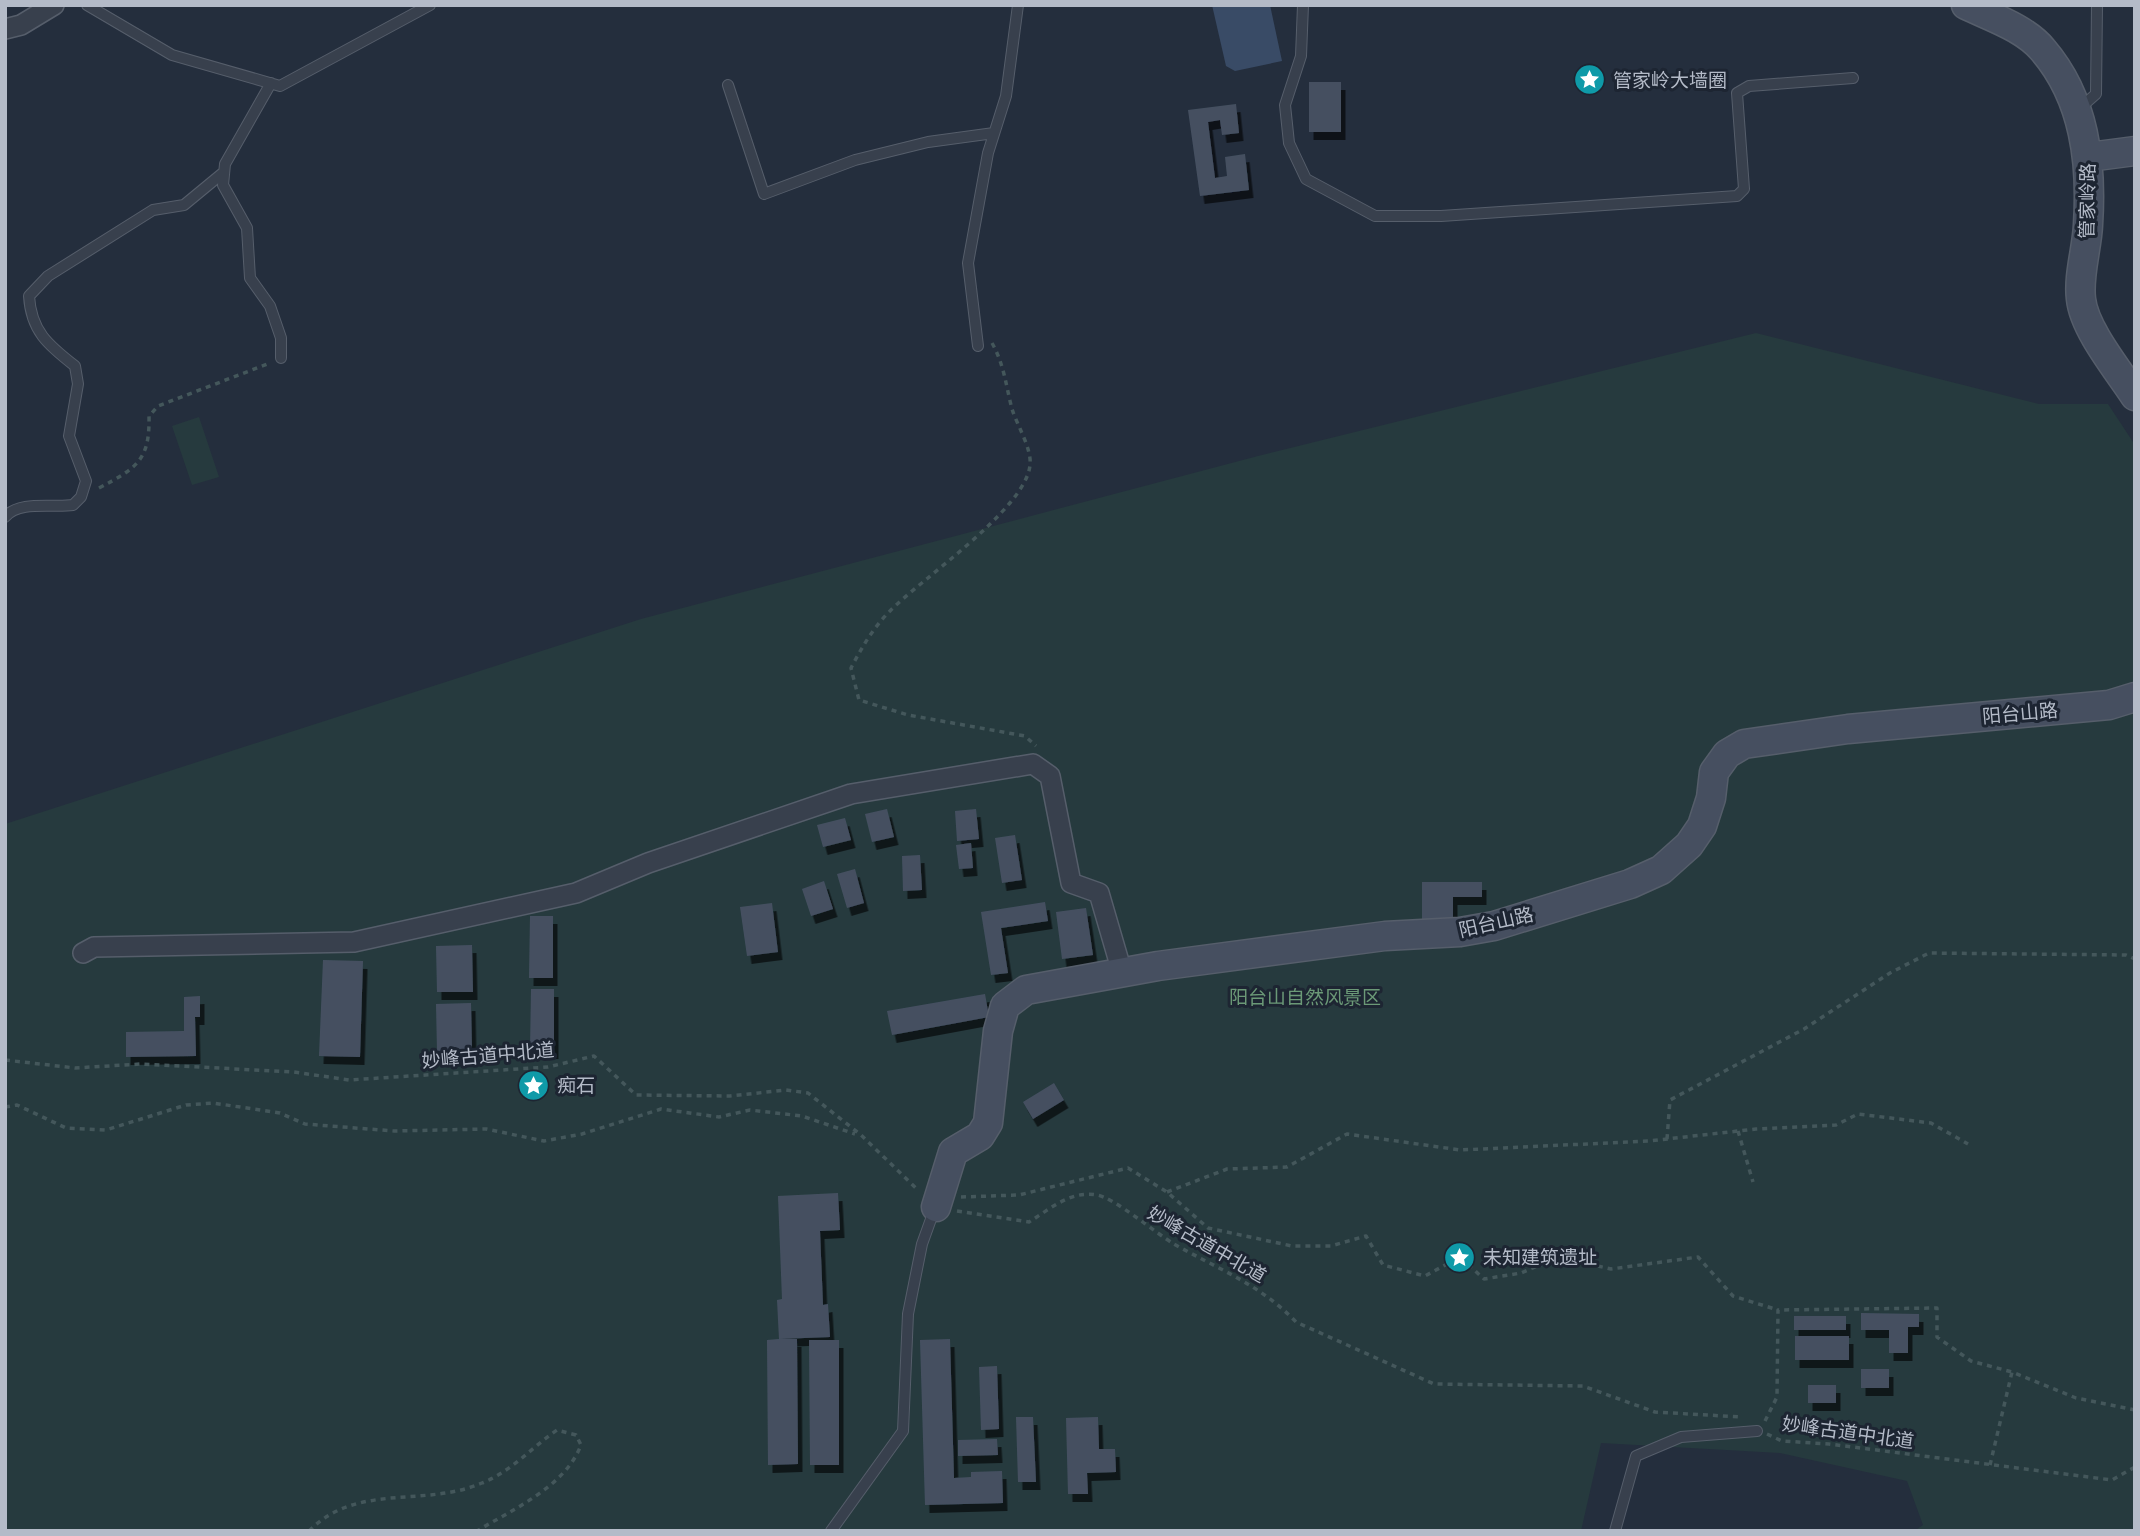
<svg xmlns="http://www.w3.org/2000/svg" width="2140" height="1536" font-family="Rubik,'Noto Sans SC',sans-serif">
<defs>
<filter id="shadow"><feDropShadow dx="4.5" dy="8" stdDeviation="0" flood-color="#0009"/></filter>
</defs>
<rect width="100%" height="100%" fill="#242e3d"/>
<path fill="#263a3e" d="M 1756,333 L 2039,404 L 2108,404 L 2135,445 L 2135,1531 L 1914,1531 L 1923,1525 L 1907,1481 L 1780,1453 L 1601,1443 L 1581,1531 L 5,1531 L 5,824 L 641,619 L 1258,456 Z
M 199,417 L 219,477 L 192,485 L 172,426 Z"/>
<path fill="#394b66" d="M 1212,5 L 1270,5 L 1282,61 L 1235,71 L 1226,66 Z"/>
<path fill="#455061" filter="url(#shadow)" d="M 1309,82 L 1341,82 L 1341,132 L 1309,132 Z
M 1236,104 L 1239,133 L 1222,135 L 1220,120 L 1208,122 L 1215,178 L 1227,176 L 1225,157 L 1245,154 L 1249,190 L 1200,196 L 1188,110 Z
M 887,809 L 894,837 L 872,842 L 865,814 Z
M 976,809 L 979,839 L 957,841 L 955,811 Z
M 845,818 L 851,840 L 823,847 L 817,825 Z
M 1015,835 L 1022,880 L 1002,883 L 995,838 Z
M 971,843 L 973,868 L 959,869 L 956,845 Z
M 920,855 L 922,890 L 903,891 L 902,856 Z
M 855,869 L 864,903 L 847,908 L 837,874 Z
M 824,881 L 833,909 L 811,916 L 802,889 Z
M 1422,882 L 1482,882 L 1482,897 L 1453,897 L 1453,923 L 1422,923 Z
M 1045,902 L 1048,921 L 1001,928 L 1008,973 L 991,975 L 981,912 Z
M 772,903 L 778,952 L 747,956 L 740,907 Z
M 1086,908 L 1093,955 L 1062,959 L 1056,912 Z
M 530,916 L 553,916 L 553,978 L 529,978 Z
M 472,945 L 473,992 L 437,992 L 436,946 Z
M 323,960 L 363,961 L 360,1057 L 319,1056 Z
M 531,989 L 554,989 L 554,1051 L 530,1051 Z
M 985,994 L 989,1017 L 892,1035 L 887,1011 Z
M 200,996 L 200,1017 L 195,1017 L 196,1056 L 126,1057 L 126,1032 L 184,1031 L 184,997 Z
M 471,1003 L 472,1050 L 437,1051 L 436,1004 Z
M 1054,1083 L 1064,1100 L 1033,1119 L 1023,1102 Z
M 838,1193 L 840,1230 L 820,1231 L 823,1305 L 828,1304 L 830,1337 L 779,1339 L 777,1300 L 782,1299 L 778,1196 Z
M 1861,1313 L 1919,1314 L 1919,1327 L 1908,1327 L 1908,1353 L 1889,1353 L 1889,1330 L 1861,1330 Z
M 1794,1316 L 1846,1316 L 1846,1330 L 1794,1330 Z
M 1795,1336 L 1849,1336 L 1849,1360 L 1795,1360 Z
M 779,1339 L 797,1339 L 798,1464 L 768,1465 L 767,1340 Z
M 950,1339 L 954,1478 L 971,1477 L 971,1472 L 1002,1471 L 1003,1503 L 925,1505 L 920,1340 Z
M 809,1340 L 839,1340 L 839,1465 L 810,1465 Z
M 997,1366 L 999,1429 L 981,1430 L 979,1367 Z
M 1861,1369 L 1889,1369 L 1889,1388 L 1861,1388 Z
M 1808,1385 L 1836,1385 L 1836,1403 L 1808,1403 Z
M 1016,1417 L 1033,1417 L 1036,1482 L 1018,1482 Z
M 1098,1417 L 1099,1449 L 1115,1449 L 1116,1472 L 1087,1473 L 1088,1494 L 1068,1494 L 1066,1418 Z
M 997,1439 L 998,1455 L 958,1456 L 958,1440 Z"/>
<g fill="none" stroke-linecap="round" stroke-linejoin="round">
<defs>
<path id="lane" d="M 87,5 L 172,55 L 280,86 L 430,5
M 1303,5 L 1301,56 L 1285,105 L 1289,143 L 1306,179 L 1375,216 L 1441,216 L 1737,196 L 1744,189 L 1737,93 L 1749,86 L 1853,78
M 271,83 L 225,164 L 223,185 L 247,228 L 250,278 L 270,306 L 281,338 L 281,358
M 728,85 L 764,194 L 855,160 L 928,142 L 994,133
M 2080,108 L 2096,94 L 2097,5
M 978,346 L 968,263 L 988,153 L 1006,96 L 1018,5
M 5,517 C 19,500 53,508 73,505 L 81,497 L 86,481 L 69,436 L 78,384 L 75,366 C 48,345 31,331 29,296 L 48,276 L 153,210 L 184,205 L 224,172
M 831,1531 L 903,1431 L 908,1314 L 922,1244 L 935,1208
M 1615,1531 L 1636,1456 L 1681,1437 L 1757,1431"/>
<path id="street" d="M 5,29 L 21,25 L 54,5
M 83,953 L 94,947 L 354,942 L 576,893 L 648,863 L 851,794 L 1033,764 L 1050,776 L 1071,883 L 1099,893 L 1122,972"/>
<path id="secondary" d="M 1966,5 C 1991,17 2025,28 2043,50 C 2085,99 2092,163 2088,225 C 2087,248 2078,276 2081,299 C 2084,329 2118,370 2135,396
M 2089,157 L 2135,151
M 936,1207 L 953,1152 L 980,1136 L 988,1123 L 998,1031 L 1005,1006 L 1026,990 L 1158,966 L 1385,936 L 1460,932 L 1494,926 L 1630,884 L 1661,870 L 1689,845 L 1702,826 L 1711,798 L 1714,772 L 1727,754 L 1744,744 L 1848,729 L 2109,705 L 2135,697"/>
</defs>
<use href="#lane" stroke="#565e6b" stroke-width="12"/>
<use href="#street" stroke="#565e6b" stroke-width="22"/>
<use href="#secondary" stroke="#565e6b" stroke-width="31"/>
<path stroke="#44575b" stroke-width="3.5" stroke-dasharray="5 5" stroke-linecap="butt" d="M 992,343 C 1004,364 1006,386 1012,409 C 1017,425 1032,449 1030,465 C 1026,509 921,579 890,611 C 873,628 862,647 851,668 L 859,700 L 908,715 L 1025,736 L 1036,746
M 99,488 C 137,468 150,460 149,416 L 158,406 L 270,363
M 5,1060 L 75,1068 L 141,1064 L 294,1072 L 349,1080 L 548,1067 L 594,1056 L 636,1095 L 730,1096 L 786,1090 L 808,1093 L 861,1135 L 918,1190
M 5,1107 L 17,1105 L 66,1128 L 106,1130 L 186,1105 L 213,1103 L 280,1113 L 305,1124 L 394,1131 L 486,1129 L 544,1141 L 582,1134 L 661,1109 L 719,1117 L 750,1110 L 802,1116 L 855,1134
M 1738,1131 L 1753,1182
M 1667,1139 L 1670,1100 L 1804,1029 L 1890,973 L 1929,953 L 2126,955 L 2135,959
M 1167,1192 L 1227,1169 L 1287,1167 L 1347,1134 L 1460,1150 L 1649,1141 L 1756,1129 L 1836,1125 L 1858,1114 L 1931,1123 L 1968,1144
M 961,1197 L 1019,1195 L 1128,1168 L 1167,1192 L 1208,1228 L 1292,1246 L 1331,1246 L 1366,1236 L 1383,1265 L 1425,1276 L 1460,1257 L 1484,1279 L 1521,1273 L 1559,1257 L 1611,1269 L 1698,1257 L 1733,1296 L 1778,1310
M 957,1211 L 1029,1222 C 1050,1209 1071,1190 1097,1195 C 1113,1197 1157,1234 1174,1244 C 1218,1269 1261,1285 1296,1322 L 1434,1384 L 1583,1386 L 1655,1412 L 1741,1417
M 1765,1421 L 1777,1397 L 1778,1310 L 1937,1308 L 1937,1337 L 1971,1361 L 2012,1372
M 1767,1434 L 1782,1441 L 1829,1444 L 2112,1480 L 2135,1467
M 1990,1465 L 2012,1372 L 2076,1398 L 2135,1410
M 309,1531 C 357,1482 424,1508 482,1483 C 512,1471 531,1448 557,1430 L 576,1435 L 581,1445 C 565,1487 513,1509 477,1531"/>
<use href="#lane" stroke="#38404d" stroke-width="10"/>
<use href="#street" stroke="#38404d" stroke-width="19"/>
<use href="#secondary" stroke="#464f60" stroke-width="28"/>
</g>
<defs>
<symbol id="sight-disc" viewBox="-11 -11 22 22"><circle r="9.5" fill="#0f9aa8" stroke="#1d2532"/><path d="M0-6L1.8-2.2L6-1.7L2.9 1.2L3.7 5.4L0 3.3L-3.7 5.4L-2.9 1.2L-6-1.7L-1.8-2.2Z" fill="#fff"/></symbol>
</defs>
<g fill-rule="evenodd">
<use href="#sight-disc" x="1572" y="62" width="35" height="35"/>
<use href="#sight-disc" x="516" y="1068" width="35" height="35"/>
<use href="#sight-disc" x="1442" y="1240" width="35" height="35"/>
</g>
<g text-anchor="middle" stroke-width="6" stroke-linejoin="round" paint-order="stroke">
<g font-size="19" fill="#b4bbc8" stroke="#1d2532" text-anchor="start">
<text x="1613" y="87">管家岭大墙圈</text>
<text x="557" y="1092">痴石</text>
<text x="1483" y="1264">未知建筑遗址</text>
</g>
<g font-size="19" fill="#b4bbc8" stroke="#1d2532">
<text transform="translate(2087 201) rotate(-89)" y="7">管家岭路</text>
<text transform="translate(2020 713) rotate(-5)" y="7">阳台山路</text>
<text transform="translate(1496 922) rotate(-13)" y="7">阳台山路</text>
<text transform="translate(488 1055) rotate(-5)" y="7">妙峰古道中北道</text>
<text transform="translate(1207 1244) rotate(30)" y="7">妙峰古道中北道</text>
<text transform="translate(1848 1432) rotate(8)" y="7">妙峰古道中北道</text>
</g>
<g font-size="19" fill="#6b9977" stroke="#1d2532">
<text x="1305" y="1004">阳台山自然风景区</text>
</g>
</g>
<rect width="2140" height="1536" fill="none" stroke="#b4bbc8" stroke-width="14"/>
</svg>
